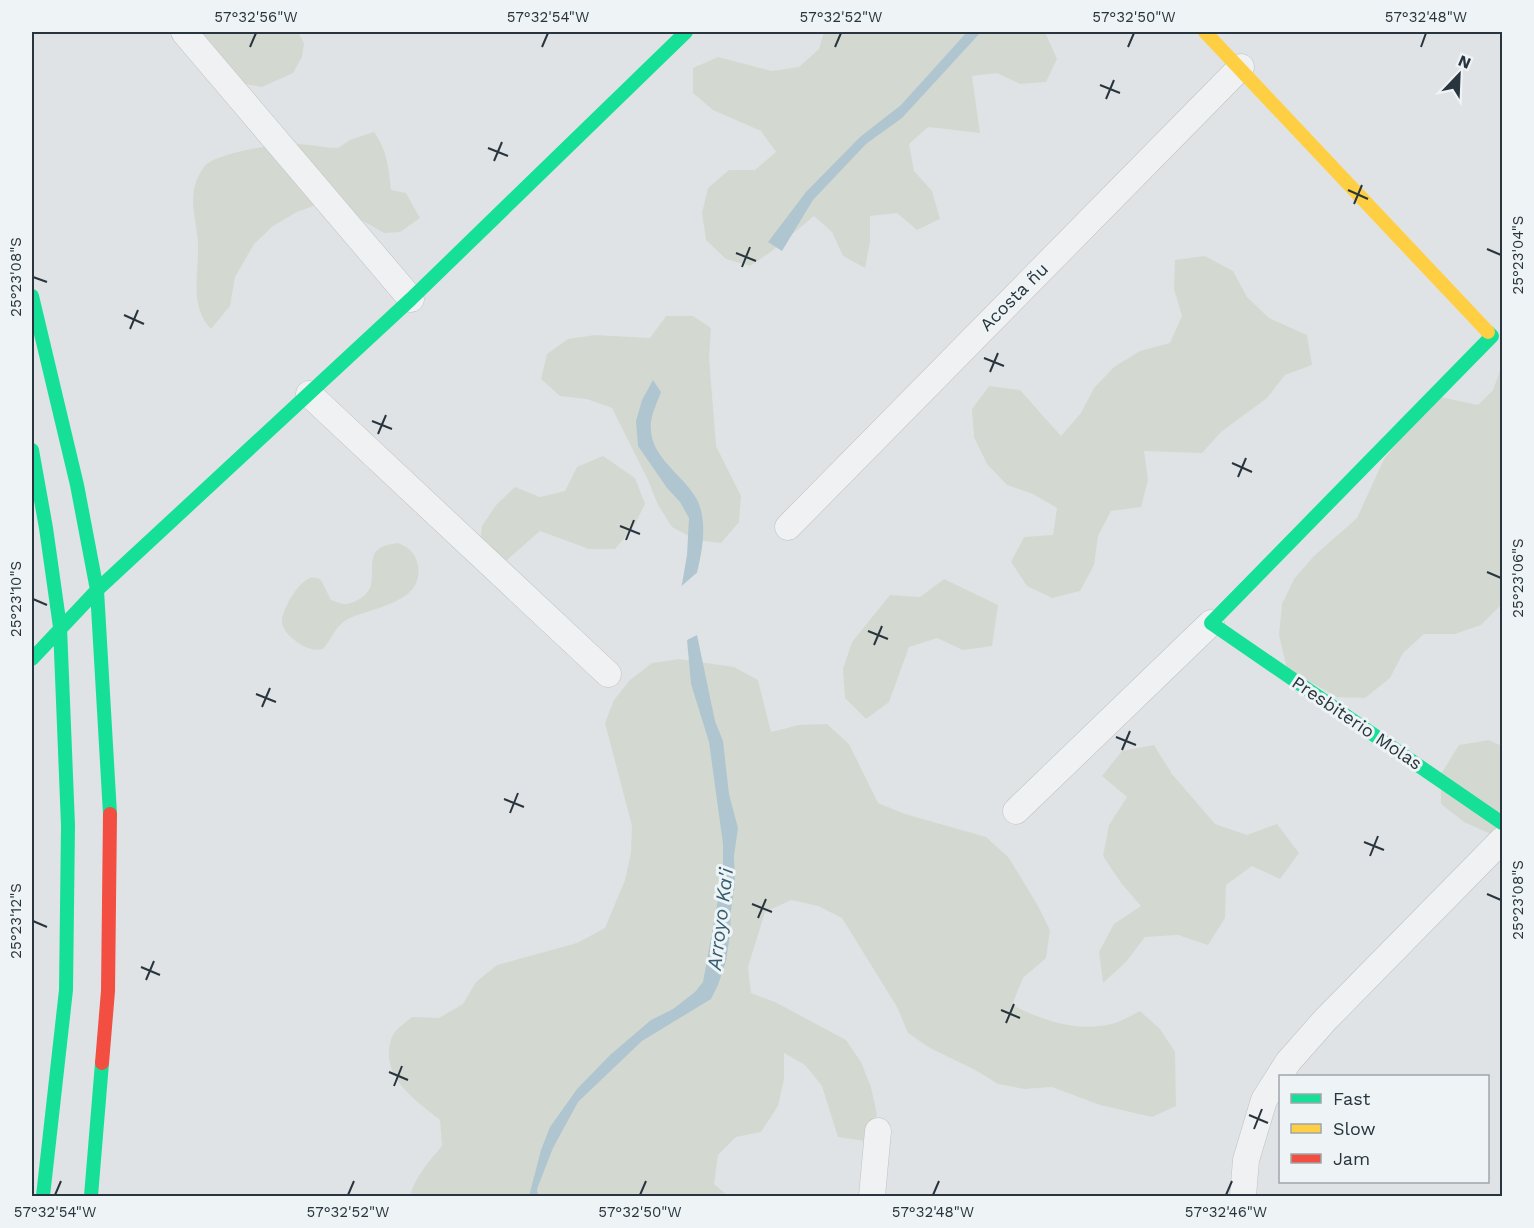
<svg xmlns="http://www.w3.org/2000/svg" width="1534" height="1228" font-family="'Work Sans',sans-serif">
<rect width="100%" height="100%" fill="#e0e3e5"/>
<path fill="#d3d9d1" d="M 202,32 L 298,32 L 304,43 L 302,57 L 293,73 L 262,87 L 239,83 L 205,43 Z
M 824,32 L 1045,32 L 1057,59 L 1046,82 L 1020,84 L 997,73 L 972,76 L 980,133 L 928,127 L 909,144 L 914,171 L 932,191 L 940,219 L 917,230 L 897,213 L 870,216 L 870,242 L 865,268 L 843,256 L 832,232 L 814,216 L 772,251 L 750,266 L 726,259 L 706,240 L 702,213 L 708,188 L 729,170 L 755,170 L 776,152 L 761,131 L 713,110 L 693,93 L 693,68 L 718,57 L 772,71 L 799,67 L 819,49 Z
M 374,132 C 387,149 389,170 391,190 L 406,193 L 420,218 L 400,232 L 384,233 L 363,221 L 345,205 L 327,201 L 297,212 L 273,226 L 254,244 L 235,277 L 230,306 L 211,329 C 190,307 198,278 198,250 C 199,228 188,204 196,182 C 198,177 203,166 208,163 C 226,152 276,143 297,144 C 310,144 324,148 338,148 L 350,140 Z
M 1205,256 L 1233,271 L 1247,297 L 1269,318 L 1307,335 L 1312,365 L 1285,375 L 1267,398 L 1221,432 L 1202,453 L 1144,451 L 1148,480 L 1141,507 L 1111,511 L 1098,536 L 1094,565 L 1080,591 L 1052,598 L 1027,586 L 1011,562 L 1024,537 L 1053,535 L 1057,508 L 1033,494 L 1007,485 L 987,464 L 974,437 L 972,409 L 989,386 L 1020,390 L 1061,436 L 1081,413 L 1094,388 L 1114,367 L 1140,351 L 1170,343 L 1182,316 L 1174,289 L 1175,260 Z
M 666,316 L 693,316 L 711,328 L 709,357 L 716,446 L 741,496 L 739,522 L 721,543 L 696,540 L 672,527 L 658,505 L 648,480 L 612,408 L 587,399 L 560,396 L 541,379 L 547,354 L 568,339 L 595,335 L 650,338 Z
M 1502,365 L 1502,604 L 1481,625 L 1455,634 L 1424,634 L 1403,653 L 1390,678 L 1365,698 L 1337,697 L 1287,669 L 1279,635 L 1282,604 L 1294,579 L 1314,556 L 1357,518 L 1384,459 L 1436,396 L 1478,405 L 1493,390 Z
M 603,456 L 635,478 L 645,504 L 633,528 L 615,549 L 589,549 L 540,531 L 499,567 L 479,552 L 482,526 L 497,504 L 515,487 L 540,497 L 565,491 L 577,467 Z
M 398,543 C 410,548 416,554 418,566 C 424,604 370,607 346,620 C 335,627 331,640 323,649 C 313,651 305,648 297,642 C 290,637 284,631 282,623 C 281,611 297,584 308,579 C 313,576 317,578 321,580 L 331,600 C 335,601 341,604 345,604 C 355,604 369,594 371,585 C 375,562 364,547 398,543 Z
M 944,579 L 998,605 L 992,646 L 963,650 L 937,638 L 909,647 L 889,702 L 866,719 L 845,698 L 843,669 L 852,642 L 890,595 L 920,597 Z
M 679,659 L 734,667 L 758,680 L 771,732 L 799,725 L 827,724 L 849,744 L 878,803 L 905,814 L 986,837 L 1009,858 L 1038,906 L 1050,930 L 1046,958 L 1023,978 L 1012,1005 C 1044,1021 1079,1033 1115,1023 C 1124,1020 1132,1015 1140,1011 L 1160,1029 L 1175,1052 L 1176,1106 L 1152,1117 L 1100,1105 L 1052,1087 L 1024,1089 L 998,1084 L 977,1071 L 930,1048 L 908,1033 L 897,1007 L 842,918 L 818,906 L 791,900 L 765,912 L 748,967 L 751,993 L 775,1002 L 846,1040 L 861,1062 L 871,1087 L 877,1115 L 865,1141 L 838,1137 L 822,1086 L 805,1065 L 784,1053 L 784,1079 L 778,1106 L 761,1132 L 736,1137 L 718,1155 L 714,1184 L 728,1196 L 410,1196 C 415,1177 429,1161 442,1146 L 440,1120 C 414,1099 378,1075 392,1037 C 395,1029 406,1022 412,1017 L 439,1018 L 463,1004 L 476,982 L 497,965 L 577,943 L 605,928 L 625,880 L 631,853 L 632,826 L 605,723 L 614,700 L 630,680 L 652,663 Z
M 1489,740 L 1502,746 L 1502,839 L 1464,822 L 1441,804 L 1441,774 L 1459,745 Z
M 1154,745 L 1172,774 L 1215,824 L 1247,835 L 1277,824 L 1299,853 L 1280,879 L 1252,866 L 1226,885 L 1225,918 L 1208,945 L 1178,935 L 1145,937 L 1126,962 L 1103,983 L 1099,952 L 1114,924 L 1141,906 L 1121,883 L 1103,856 L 1109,825 L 1127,797 L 1102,776 L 1122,751 Z"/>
<path fill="#afc6d0" d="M 967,32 L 981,32 L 902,118 L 866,144 L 813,200 L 782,251 L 768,242 L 806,192 L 860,137 L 901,105 Z
M 653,380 L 661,392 C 658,401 652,412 651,422 C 647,459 687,475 699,504 C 710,533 697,572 690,600 L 678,607 L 687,555 L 689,518 L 680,502 L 667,488 L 638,446 L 636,421 L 642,400 Z
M 697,635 L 715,721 L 723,741 L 729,794 L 738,828 L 734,856 L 735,884 L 731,910 L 730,934 L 726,961 L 718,985 L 711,999 L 642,1041 L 578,1102 L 553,1148 L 537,1189 L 538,1196 L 529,1196 L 541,1150 L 550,1127 L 577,1089 L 610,1055 L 651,1020 L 673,1009 L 695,992 L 703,982 L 723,872 L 723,844 L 709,742 L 691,684 L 687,640 Z"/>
<path fill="#e0e3e5" d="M 700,570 L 692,602 L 676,610 L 675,607 L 678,589 Z"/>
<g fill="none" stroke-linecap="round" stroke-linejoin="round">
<defs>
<path id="street" d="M 184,32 L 411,299
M 309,394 L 608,674
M 788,527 L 1241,67
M 1016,811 L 1211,623
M 872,1196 L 878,1131
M 1243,1196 L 1246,1160 L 1264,1100 L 1288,1062 L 1326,1019 L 1502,840"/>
</defs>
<use href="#street" stroke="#bec1c3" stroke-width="27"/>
<use href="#street" stroke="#f0f1f2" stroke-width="26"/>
<path stroke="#16e098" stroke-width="14" d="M 32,296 L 77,485 L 97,590 L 110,814
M 1488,332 L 1492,336 L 1211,623 L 1502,823
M 32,450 L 46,528 L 60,627 L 68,825 L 66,990 L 43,1196
M 32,659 L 97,590 L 411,299 L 686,32
M 91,1196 L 102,1063"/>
<path stroke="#ffcf43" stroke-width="14" d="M 1205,32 L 1488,332"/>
<path stroke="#f24e42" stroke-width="14" d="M 102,1063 L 108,991 L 110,814"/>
</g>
<path fill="none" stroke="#28353e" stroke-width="2" d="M 250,47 L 256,33M 542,47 L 548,33M 835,47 L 841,33M 1128,47 L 1134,33M 1421,47 L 1426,33M 1100,85 L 1120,93M 1106,99 L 1114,80M 488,148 L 508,156M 494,161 L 502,142M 1348,190 L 1368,199M 1354,204 L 1362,185M 1487,249 L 1501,255M 736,253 L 756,261M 742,267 L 750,247M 33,277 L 47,282M 124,315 L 144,324M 130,329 L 138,310M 984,358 L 1004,366M 990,372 L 998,353M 372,421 L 392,429M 378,434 L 386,415M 1232,463 L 1252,472M 1238,477 L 1246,458M 620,526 L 640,534M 626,540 L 634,520M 1487,572 L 1501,578M 33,599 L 47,605M 868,631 L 888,639M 874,645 L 882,626M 256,694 L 276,702M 262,707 L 270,688M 1116,737 L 1136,745M 1122,750 L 1130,731M 504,799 L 524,807M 510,813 L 518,793M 1364,842 L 1384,850M 1370,856 L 1378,836M 1487,894 L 1501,900M 752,904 L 772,912M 758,918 L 766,899M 33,921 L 47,927M 141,967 L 160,975M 146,980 L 154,961M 1001,1010 L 1020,1018M 1006,1023 L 1014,1004M 389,1072 L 408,1080M 394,1086 L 402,1066M 1249,1115 L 1268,1123M 1254,1129 L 1262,1109M 55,1195 L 61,1181M 348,1195 L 354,1181M 640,1195 L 646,1181M 933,1195 L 939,1181M 1226,1195 L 1232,1181"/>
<g text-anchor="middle" stroke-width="6" stroke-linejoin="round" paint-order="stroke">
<g font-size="18" fill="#28353e" stroke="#eef3f5">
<text transform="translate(1014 297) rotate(-45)" y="6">Acosta ñu</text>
<text transform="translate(1357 723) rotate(34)" y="6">Presbiterio Molas</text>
</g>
<g font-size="20" font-style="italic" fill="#335d70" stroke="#eef3f5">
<text transform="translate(720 919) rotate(-83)" y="7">Arroyo Ka'i</text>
</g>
</g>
<rect width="1534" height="1228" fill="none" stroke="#eef3f5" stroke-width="66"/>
<rect x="1279" y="1075" width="210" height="108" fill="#eef3f5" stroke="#9fa7ac" stroke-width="1.5"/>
<rect x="1291" y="1094" width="30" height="9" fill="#16e098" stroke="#9fa7ac" stroke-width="1.5"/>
<text x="1333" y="1105" font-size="18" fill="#28353e">Fast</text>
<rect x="1291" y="1124" width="30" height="9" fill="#ffcf43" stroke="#9fa7ac" stroke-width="1.5"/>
<text x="1333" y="1135" font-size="18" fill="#28353e">Slow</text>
<rect x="1291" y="1154" width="30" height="9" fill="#f24e42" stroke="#9fa7ac" stroke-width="1.5"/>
<text x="1333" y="1165" font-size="18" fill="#28353e">Jam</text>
<g transform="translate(1459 75) rotate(23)" stroke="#eef3f5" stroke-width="4.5" paint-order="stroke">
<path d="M0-4.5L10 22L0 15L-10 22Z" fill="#28353e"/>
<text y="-9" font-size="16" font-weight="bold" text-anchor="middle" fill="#28353e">N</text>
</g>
<rect x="33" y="33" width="1468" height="1162" fill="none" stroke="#28353e" stroke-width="2"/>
<g font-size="15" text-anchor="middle" fill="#28353e">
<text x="256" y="22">57°32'56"W</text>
<text x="548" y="22">57°32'54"W</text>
<text x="841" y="22">57°32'52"W</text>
<text x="1134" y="22">57°32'50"W</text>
<text x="1426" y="22">57°32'48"W</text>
<text transform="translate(1518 255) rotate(-90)" y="5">25°23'04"S</text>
<text transform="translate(16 277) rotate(-90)" y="5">25°23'08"S</text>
<text transform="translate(1518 578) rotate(-90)" y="5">25°23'06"S</text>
<text transform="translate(16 599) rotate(-90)" y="5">25°23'10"S</text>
<text transform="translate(1518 900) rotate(-90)" y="5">25°23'08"S</text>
<text transform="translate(16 921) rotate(-90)" y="5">25°23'12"S</text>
<text x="55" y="1217">57°32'54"W</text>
<text x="348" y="1217">57°32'52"W</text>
<text x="640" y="1217">57°32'50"W</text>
<text x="933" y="1217">57°32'48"W</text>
<text x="1226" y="1217">57°32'46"W</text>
</g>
</svg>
